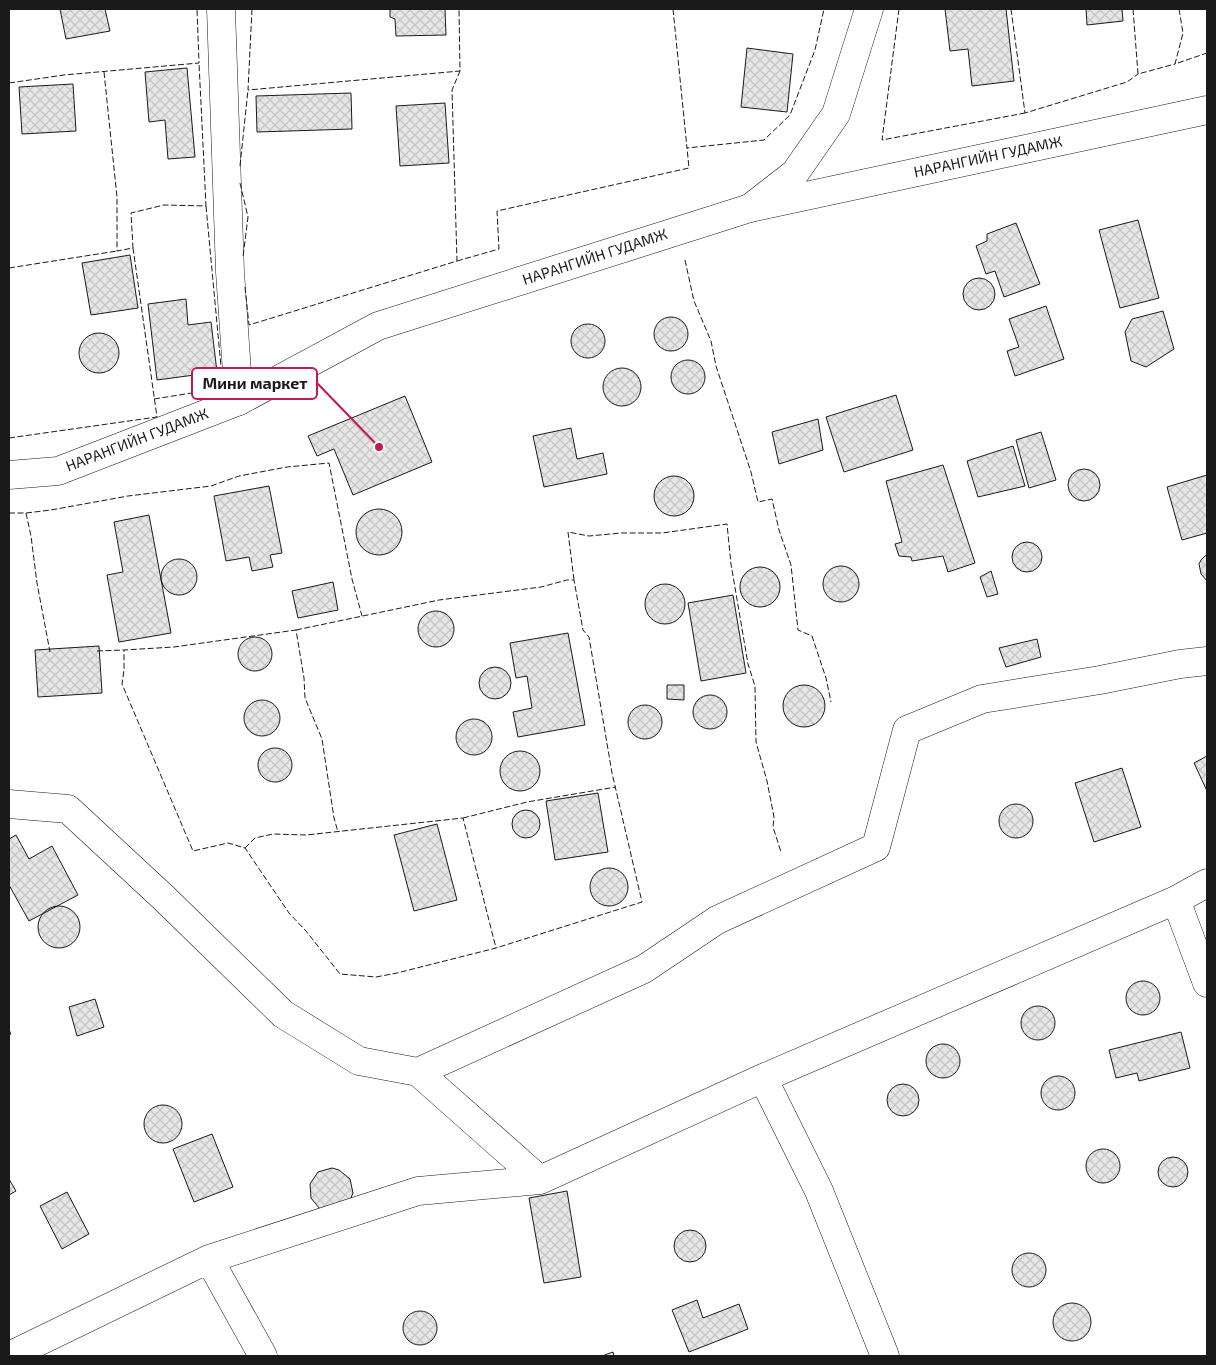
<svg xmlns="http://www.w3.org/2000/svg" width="1216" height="1365" font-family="'Exo 2',sans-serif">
<defs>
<pattern id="building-cross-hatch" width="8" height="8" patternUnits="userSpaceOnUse" patternTransform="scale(1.25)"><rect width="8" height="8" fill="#e6e6e6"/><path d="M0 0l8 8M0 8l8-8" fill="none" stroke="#c5c5c5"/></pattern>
</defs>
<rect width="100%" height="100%" fill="#fff"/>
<path fill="url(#building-cross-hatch)" stroke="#1a1a1a" d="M 60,9 L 105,9 L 110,31 L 66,39 Z
M 390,9 L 445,9 L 446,35 L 396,36 L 395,19 L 390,17 Z
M 945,9 L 1006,9 L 1014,81 L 972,86 L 968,49 L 950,51 Z
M 1086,9 L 1122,9 L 1123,21 L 1087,25 Z
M 747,48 L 793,54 L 787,112 L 741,107 Z
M 187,68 L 195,157 L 168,159 L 165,120 L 149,122 L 145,72 Z
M 73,84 L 76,131 L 22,134 L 19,87 Z
M 351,93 L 352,129 L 257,132 L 256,96 Z
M 445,103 L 449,163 L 400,166 L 396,106 Z
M 1138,220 L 1159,298 L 1120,308 L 1099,230 Z
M 1016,223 L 1040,284 L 1004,297 L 995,271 L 986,274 L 976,246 L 987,241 L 987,234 Z
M 130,255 L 138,308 L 91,315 L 82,263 Z
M963 294a16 16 0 1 1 32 0a16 16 0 1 1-32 0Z
M 186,299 L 188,325 L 211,322 L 217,372 L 157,380 L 148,304 Z
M 1046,306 L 1064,359 L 1015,376 L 1007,351 L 1019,347 L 1009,319 Z
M 1163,311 L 1174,349 L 1146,367 L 1131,361 L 1125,332 L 1132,319 Z
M654 334a17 17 0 1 1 34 0a17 17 0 1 1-34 0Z
M571 341a17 17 0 1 1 34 0a17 17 0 1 1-34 0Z
M79 353a20 20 0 1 1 40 0a20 20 0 1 1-40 0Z
M671 377a17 17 0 1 1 34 0a17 17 0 1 1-34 0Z
M603 387a19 19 0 1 1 38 0a19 19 0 1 1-38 0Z
M 896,395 L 913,450 L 844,472 L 826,417 Z
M 405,396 L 432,462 L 353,495 L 334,449 L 317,456 L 308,436 Z
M 818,419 L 823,450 L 779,464 L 772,432 Z
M 571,428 L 577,459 L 603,453 L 607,474 L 544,487 L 533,436 Z
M 1041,432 L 1056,480 L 1029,488 L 1016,440 Z
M 1013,446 L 1025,486 L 978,497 L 967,461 Z
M 943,465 L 975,563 L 948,572 L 943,556 L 912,561 L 911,557 L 899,556 L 895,544 L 902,542 L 886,481 Z
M1068 485a16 16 0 1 1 32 0a16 16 0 1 1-32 0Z
M 1207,475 L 1207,533 L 1182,540 L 1167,487 Z
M654 496a20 20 0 1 1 40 0a20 20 0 1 1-40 0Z
M 269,486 L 282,553 L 270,555 L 273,567 L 252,571 L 249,557 L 226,561 L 214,496 Z
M356 532a23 23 0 1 1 46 0a23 23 0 1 1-46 0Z
M 149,515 L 171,633 L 119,642 L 107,575 L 123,572 L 114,522 Z
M1012 557a15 15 0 1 1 30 0a15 15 0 1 1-30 0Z
M 1207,554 L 1207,581 L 1201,574 L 1199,564 L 1201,560 Z
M161 577a18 18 0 1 1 36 0a18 18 0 1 1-36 0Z
M823 584a18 18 0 1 1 36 0a18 18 0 1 1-36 0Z
M740 587a20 20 0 1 1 40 0a20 20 0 1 1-40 0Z
M 991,571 L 998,594 L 987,597 L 980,577 Z
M 333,582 L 338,610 L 298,618 L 292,591 Z
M645 604a20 20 0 1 1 40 0a20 20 0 1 1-40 0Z
M 733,595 L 746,673 L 701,681 L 688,603 Z
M418 629a18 18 0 1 1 36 0a18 18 0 1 1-36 0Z
M 568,633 L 585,725 L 518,737 L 513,712 L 532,708 L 527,676 L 516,678 L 510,643 Z
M238 654a17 17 0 1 1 34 0a17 17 0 1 1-34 0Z
M 1037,639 L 1041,657 L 1006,667 L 999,648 Z
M 99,646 L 102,693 L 38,697 L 35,650 Z
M479 683a16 16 0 1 1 32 0a16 16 0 1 1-32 0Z
M 667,685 L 684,685 L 684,700 L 667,699 Z
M783 706a21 21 0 1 1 42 0a21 21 0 1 1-42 0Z
M693 712a17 17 0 1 1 34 0a17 17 0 1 1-34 0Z
M244 718a18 18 0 1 1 36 0a18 18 0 1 1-36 0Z
M628 722a17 17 0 1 1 34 0a17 17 0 1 1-34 0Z
M456 737a18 18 0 1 1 36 0a18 18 0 1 1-36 0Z
M258 765a17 17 0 1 1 34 0a17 17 0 1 1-34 0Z
M500 771a20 20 0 1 1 40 0a20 20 0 1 1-40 0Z
M 1207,756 L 1207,791 L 1194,763 Z
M 1122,768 L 1141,827 L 1094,842 L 1075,783 Z
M 598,793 L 608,852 L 555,860 L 546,801 Z
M999 821a17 17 0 1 1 34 0a17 17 0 1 1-34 0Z
M512 824a14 14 0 1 1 28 0a14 14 0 1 1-28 0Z
M 437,824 L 457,900 L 414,911 L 394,835 Z
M 16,835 L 29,859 L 52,846 L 78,895 L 29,921 L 9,885 L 9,839 Z
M590 887a19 19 0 1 1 38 0a19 19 0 1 1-38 0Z
M38 927a21 21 0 1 1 42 0a21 21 0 1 1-42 0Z
M1126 998a17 17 0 1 1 34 0a17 17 0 1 1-34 0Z
M 95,999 L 104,1027 L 77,1036 L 69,1007 Z
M1021 1023a17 17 0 1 1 34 0a17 17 0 1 1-34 0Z
M 1181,1032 L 1190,1068 L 1139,1081 L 1137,1073 L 1116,1078 L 1109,1050 Z
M926 1061a17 17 0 1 1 34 0a17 17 0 1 1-34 0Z
M1041 1093a17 17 0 1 1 34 0a17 17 0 1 1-34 0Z
M887 1100a16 16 0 1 1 32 0a16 16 0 1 1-32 0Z
M144 1124a19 19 0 1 1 38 0a19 19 0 1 1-38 0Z
M 212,1134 L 233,1187 L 194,1202 L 173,1149 Z
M1086 1166a17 17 0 1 1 34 0a17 17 0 1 1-34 0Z
M1158 1172a15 15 0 1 1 30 0a15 15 0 1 1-30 0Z
M 332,1168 L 339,1170 L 350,1179 L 353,1193 L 350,1200 L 320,1209 L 311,1198 L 310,1184 L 318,1172 Z
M 9,1179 L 16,1191 L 9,1195 Z
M 567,1191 L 581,1277 L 544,1283 L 529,1198 Z
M 67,1192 L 89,1234 L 62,1249 L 40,1206 Z
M674 1246a16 16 0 1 1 32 0a16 16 0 1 1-32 0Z
M1012 1270a17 17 0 1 1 34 0a17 17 0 1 1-34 0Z
M 697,1300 L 703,1318 L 739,1304 L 748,1329 L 689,1352 L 672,1310 Z
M1053 1322a19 19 0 1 1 38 0a19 19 0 1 1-38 0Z
M403 1328a17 17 0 1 1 34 0a17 17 0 1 1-34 0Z
M 613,1352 L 614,1356 L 602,1356 Z"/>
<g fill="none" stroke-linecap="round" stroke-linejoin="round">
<defs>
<path id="street" d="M 221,9 L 230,272 L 239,401
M 750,208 L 795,173 L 836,114 L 869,9
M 9,804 L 68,809 L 164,898 L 283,1014 L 359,1061 L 418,1072 L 540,1180
M 1176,900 L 1207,983
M 418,1072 L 644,969 L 717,920 L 876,847 L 907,730 L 982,699 L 1100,680 L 1180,664 L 1207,661
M 763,1078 L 819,1191 L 885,1356
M 209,1259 L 263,1356
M 9,1356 L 209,1259 L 418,1191 L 540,1180 L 763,1078 L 1176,900 L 1207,883"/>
<path id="secondary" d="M 9,475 L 58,471 L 239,401 L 378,326 L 750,208 L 1207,110"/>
</defs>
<use href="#street" stroke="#1a1a1a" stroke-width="29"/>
<use href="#secondary" stroke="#1a1a1a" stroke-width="29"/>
<use href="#street" stroke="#fff" stroke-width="28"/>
<use href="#secondary" stroke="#fff" stroke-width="28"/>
<path stroke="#1a1a1a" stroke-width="1" stroke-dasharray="6 2.5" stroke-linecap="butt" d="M 252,9 L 248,90 L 460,71 L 459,9
M 673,9 L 687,148 L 764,140 L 790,115 L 815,50 L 824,9
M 899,9 L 882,140 L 1025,113
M 1011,9 L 1025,113 L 1127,82 L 1138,74
M 1133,9 L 1138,74 L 1175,64
M 1179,9 L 1183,33 L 1175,64 L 1207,53
M 104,72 L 117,197 L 117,251 L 133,248 L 131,213 L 164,205 L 206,206 L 199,63
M 9,83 L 64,75 L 199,63 L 197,9
M 240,166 L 248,90
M 240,183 L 248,217 L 243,257
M 685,260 L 694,301 L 711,341 L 716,366 L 751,472 L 758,502 L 772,499 L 779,530 L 791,565 L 798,630 L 812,636 L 826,678 L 831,702
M 457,261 L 499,249 L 497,211 L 689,168 L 687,148
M 9,268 L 117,251
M 245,287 L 249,325 L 457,261 L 452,90 L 460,71
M 154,399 L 223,388 L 206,206
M 9,438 L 157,417 L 133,248
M 9,513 L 26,513 L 31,536 L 37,583 L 50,652
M 26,513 L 51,510 L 128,496 L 211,486 L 239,476 L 287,467 L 329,463 L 352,579 L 362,616
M 574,580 L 568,532 L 589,536 L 621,533 L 662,533 L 727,524 L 731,564 L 748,664 L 755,686 L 756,742 L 767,781 L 774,817 L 773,827 L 781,852
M 296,630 L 439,600 L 541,587 L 567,580 L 574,580 L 583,630 L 589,637 L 612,773 L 642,902 L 496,948 L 397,973 L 376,977 L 340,974 L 306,931 L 289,913 L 245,848 L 228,843 L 193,851 L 122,684 L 124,670 L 124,650 L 174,647 L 296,630 L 304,678 L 305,698 L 322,739 L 334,818 L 338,832
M 97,651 L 124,650
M 463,818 L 527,802 L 616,787
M 245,848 L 255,838 L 273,834 L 306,835 L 463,818 L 496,948
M 9,1029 L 11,1035"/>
</g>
<g text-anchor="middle" stroke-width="4" stroke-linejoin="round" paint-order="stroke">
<g font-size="15" fill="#1a1a1a" stroke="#fff">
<text transform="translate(988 157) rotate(-12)" y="5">НАРАНГИЙН ГУДАМЖ</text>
<text transform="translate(595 257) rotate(-18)" y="5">НАРАНГИЙН ГУДАМЖ</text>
<text transform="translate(137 440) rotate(-21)" y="5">НАРАНГИЙН ГУДАМЖ</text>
</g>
</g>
<path fill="none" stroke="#c2185b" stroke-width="2" d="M379 447L317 383"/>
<circle fill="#c2185b" stroke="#fff" stroke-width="2" cx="379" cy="447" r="5"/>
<rect fill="#fff" stroke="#c2185b" stroke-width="2" x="192" y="368" width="125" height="31" rx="5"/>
<g font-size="16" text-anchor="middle" font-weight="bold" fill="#1a1a1a">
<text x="255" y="389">Мини маркет</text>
</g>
<rect width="1216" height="1365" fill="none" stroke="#1a1a1a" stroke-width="20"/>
</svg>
